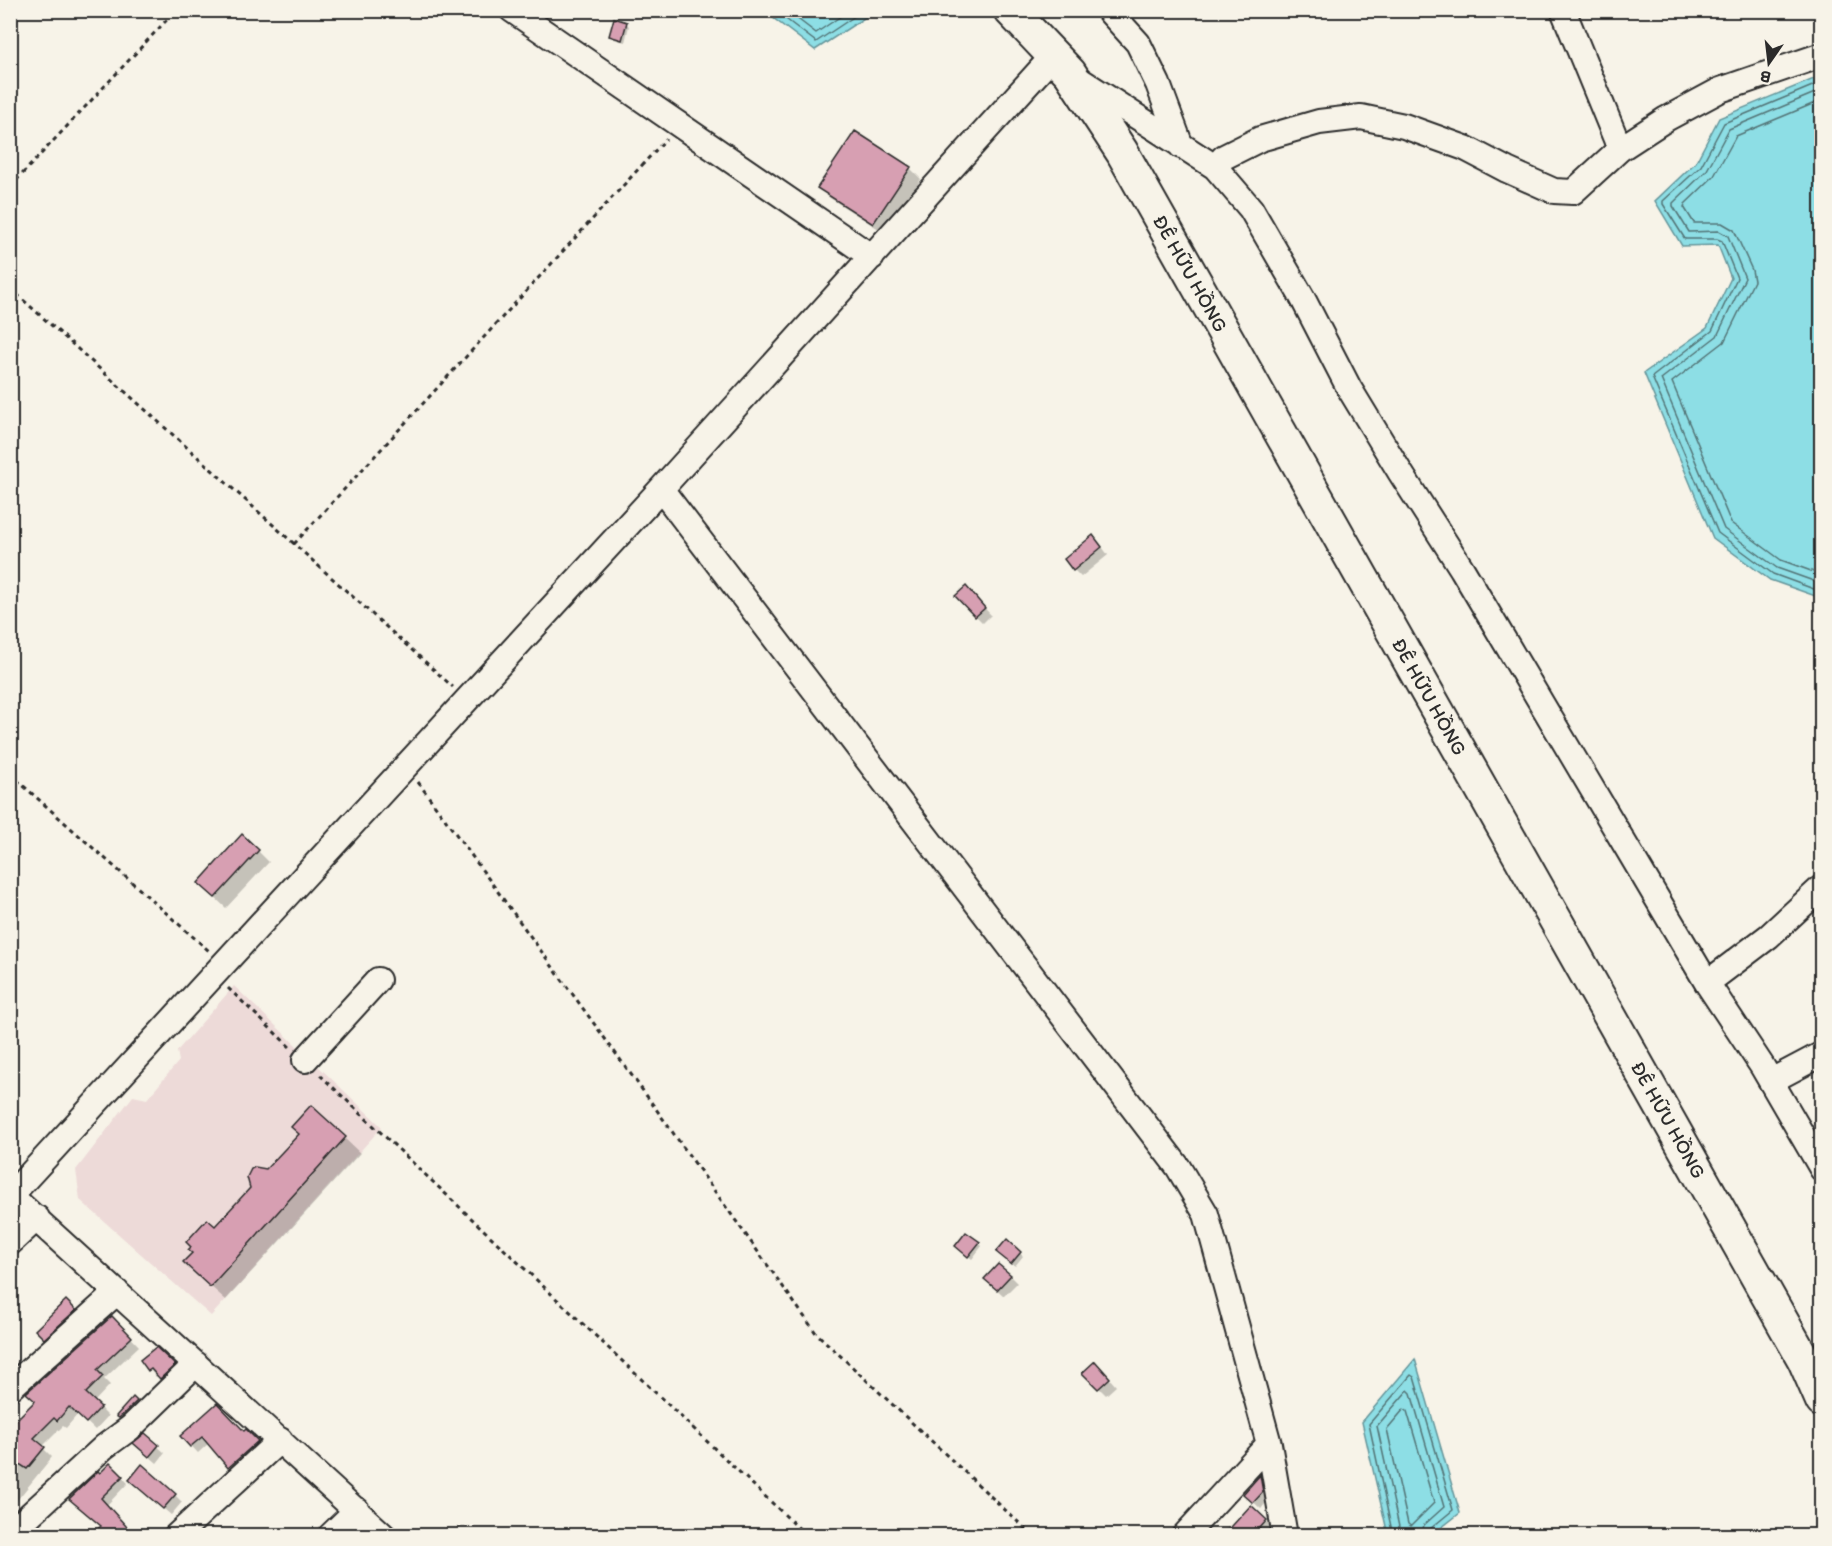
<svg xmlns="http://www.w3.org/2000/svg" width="1832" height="1546" font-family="Itim,sans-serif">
<rect width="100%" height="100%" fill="#f7f3e8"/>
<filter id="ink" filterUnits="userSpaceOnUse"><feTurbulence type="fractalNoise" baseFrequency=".0167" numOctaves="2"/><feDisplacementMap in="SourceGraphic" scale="12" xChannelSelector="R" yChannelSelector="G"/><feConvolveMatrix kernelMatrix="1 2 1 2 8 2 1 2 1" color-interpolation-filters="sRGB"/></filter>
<g filter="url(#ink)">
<path fill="#eddad8" d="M 234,986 L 382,1127 L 211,1316 L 80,1200 L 76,1170 L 133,1096 L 147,1099 L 179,1061 L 177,1051 Z"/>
<path fill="#8ddee5" stroke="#66969b" stroke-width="1.5" d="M 764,11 L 875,11 L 815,50 Z
M 1821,76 L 1821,598 L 1770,580 L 1713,538 L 1644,373 L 1707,328 L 1731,278 L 1718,245 L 1682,246 L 1655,201 L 1696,162 L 1719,118 Z
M 1415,1359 L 1460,1513 L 1432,1535 L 1388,1535 L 1362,1422 Z"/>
<path fill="#0003" d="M 626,23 L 629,26 L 625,42 L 614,39 L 611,36 Z
M 910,168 L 921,179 L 885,233 L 830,198 L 819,187 Z
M 1100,544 L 1108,555 L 1081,577 L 1074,570 Z
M 972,595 L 991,615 L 983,623 L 976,616 Z
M 258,851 L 269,862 L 226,908 L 211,894 Z
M 311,1107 L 360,1153 L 226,1300 L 200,1277 L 215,1228 L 301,1134 Z
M 10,1217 L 20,1226 L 10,1234 Z
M 1007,1242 L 1023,1256 L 1015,1266 L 998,1252 Z
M 979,1243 L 982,1246 L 972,1259 L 960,1249 Z
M 1010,1276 L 1017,1283 L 1004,1296 L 993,1286 Z
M 66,1302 L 80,1316 L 50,1343 L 37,1330 Z
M 112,1318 L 139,1346 L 104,1379 L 110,1385 L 94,1402 L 108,1416 L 95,1430 L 78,1414 L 66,1428 L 63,1426 L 42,1447 L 52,1457 L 10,1509 L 10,1428 Z
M 142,1361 L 174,1366 L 181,1373 L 168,1385 L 158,1375 L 156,1377 Z
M 1102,1370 L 1116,1386 L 1106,1395 L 1084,1373 Z
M 133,1399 L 143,1409 L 127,1424 L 118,1416 Z
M 246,1431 L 264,1449 L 236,1473 L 209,1443 L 198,1453 L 182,1436 L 244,1433 Z
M 145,1435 L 165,1453 L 157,1463 L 142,1450 Z
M 110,1465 L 128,1483 L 106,1506 L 102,1526 L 77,1505 Z
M 1260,1477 L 1266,1484 L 1269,1499 L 1261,1509 L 1245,1494 Z
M 138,1487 L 175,1495 L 182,1502 L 171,1515 Z
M 1251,1507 L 1272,1527 L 1264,1536 L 1219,1536 L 1229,1526 L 1232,1529 Z
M 36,1530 L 43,1536 L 31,1536 Z"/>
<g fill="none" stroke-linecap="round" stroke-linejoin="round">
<path stroke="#527375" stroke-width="1.5" d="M 774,10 L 816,42 L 864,10
M 786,10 L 816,33 L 850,10
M 1822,82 L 1724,123 L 1701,166 L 1663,201 L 1663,204 L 1685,239 L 1717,239 L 1722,241 L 1737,278 L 1712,331 L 1652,377 L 1718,533 L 1773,574 L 1822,592
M 1822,90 L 1729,129 L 1707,170 L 1673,203 L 1673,206 L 1689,232 L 1719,231 L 1728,236 L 1745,278 L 1717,336 L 1661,379 L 1724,529 L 1777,568 L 1822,584
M 1822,100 L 1736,136 L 1714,176 L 1685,204 L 1684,207 L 1694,223 L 1722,223 L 1734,230 L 1752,270 L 1754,281 L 1724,342 L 1672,382 L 1731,523 L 1781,560 L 1822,575
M 1404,1409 L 1407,1411 L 1434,1503 L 1411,1526 L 1408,1524 L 1387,1429 Z
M 1393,1536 L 1369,1424 L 1411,1375 L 1414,1377 L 1453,1510 L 1430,1529 L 1429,1536
M 1401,1536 L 1377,1426 L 1408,1390 L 1411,1393 L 1444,1507 L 1424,1525 L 1421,1536"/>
</g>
<path fill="#d79fb2" stroke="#2b2b2b" stroke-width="1.5" d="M 614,18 L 627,22 L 622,40 L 609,36 Z
M 855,131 L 911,167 L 873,224 L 817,188 Z
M 1093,535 L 1102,547 L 1073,571 L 1064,559 Z
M 966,586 L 985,608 L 975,617 L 955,596 Z
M 242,834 L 259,850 L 215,898 L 198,883 Z
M 311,1105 L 346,1137 L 210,1287 L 183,1262 L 192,1253 L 188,1250 L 191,1247 L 186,1242 L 207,1219 L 215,1226 L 250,1188 L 247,1177 L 251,1169 L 255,1167 L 266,1169 L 299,1134 L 291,1127 Z
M 966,1232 L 980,1242 L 968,1257 L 955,1246 Z
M 1007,1239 L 1021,1252 L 1011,1264 L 996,1252 Z
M 998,1264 L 1011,1275 L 997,1290 L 984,1279 Z
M 66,1300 L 76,1310 L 44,1339 L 35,1330 Z
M 112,1316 L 132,1337 L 97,1370 L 103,1376 L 86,1393 L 101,1407 L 86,1423 L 69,1407 L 57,1421 L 54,1418 L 34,1438 L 45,1447 L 27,1469 L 10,1458 L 10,1426 L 35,1401 L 26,1393 Z
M 156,1347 L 175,1365 L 160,1379 L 151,1369 L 148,1371 L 140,1360 Z
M 1095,1361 L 1110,1378 L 1098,1389 L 1082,1373 Z
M 133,1397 L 137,1401 L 119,1418 L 116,1416 Z
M 217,1403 L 244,1431 L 246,1429 L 258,1441 L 228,1468 L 202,1437 L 190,1447 L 180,1436 Z
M 145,1433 L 159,1445 L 149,1457 L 133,1443 Z
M 110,1463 L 123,1476 L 101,1498 L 135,1536 L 90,1536 L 101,1526 L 69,1499 L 98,1471 L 100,1473 Z
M 142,1464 L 176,1494 L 163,1509 L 129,1480 Z
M 1260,1475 L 1263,1492 L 1253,1503 L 1243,1494 Z
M 1251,1505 L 1267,1520 L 1253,1536 L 1223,1536 Z"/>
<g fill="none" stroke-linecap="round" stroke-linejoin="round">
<defs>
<path id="minor" d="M 512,10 L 872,257
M 1108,10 L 1138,43 L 1158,84 L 1181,146
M 1563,10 L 1620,149
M 1077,78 L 1215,167 L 1224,157 L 1260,139 L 1319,122 L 1361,117 L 1404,126 L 1465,148 L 1507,170 L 1554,191 L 1573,192 L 1620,149 L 1666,119 L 1720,90 L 1822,55
M 1215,167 L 1251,209 L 1302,297 L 1349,388 L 1400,472 L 1462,569 L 1707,983 L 1762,1066 L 1822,1169
M 661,489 L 1178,1167 L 1206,1214 L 1269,1444 L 1285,1536
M 1707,983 L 1769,936 L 1822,887
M 305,1060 L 378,980
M 1771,1081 L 1822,1054
M 10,1195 L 384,1536
M 11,1195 L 661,489 L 1053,56
M 10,1243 L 37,1218
M 10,1388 L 117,1292
M 10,1533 L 104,1447 L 130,1428 L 196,1364
M 176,1536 L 280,1440
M 330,1536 L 357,1510
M 1184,1536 L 1269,1444"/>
<g id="major">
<path id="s1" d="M 1010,10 L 1070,73 L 1122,152 L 1804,1360 L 1822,1401"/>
</g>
</defs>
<use href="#minor" stroke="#2b2b2b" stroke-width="28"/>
<use href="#major" stroke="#2b2b2b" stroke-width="36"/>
<path stroke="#2b2b2b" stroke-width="3" stroke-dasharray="4.5 4.5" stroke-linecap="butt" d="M 10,187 L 176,10
M 10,288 L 453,687
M 294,544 L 666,139
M 10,774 L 209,951
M 418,782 L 646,1095 L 816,1333 L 1033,1536
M 228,988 L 291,1048
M 320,1075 L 807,1536"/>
<use href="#minor" stroke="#f7f3e8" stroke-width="24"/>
<use href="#major" stroke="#f7f3e8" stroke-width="32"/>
</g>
</g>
<g text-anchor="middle" stroke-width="5" stroke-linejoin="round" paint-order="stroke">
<g font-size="20" fill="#2b2b2b" stroke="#f7f3e8">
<text dy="7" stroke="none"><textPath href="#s1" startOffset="321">ĐÊ HỮU HỒNG</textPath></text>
<text dy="7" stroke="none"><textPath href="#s1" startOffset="807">ĐÊ HỮU HỒNG</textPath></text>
<text dy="7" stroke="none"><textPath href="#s1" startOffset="1293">ĐÊ HỮU HỒNG</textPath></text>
</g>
</g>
<rect width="1832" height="1546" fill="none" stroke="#f7f3e8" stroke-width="36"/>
<rect x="18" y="18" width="1796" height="1510" fill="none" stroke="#2b2b2b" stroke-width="2" filter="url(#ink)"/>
<g transform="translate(1769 63) rotate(194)" stroke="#f7f3e8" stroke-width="4.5" paint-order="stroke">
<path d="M0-4.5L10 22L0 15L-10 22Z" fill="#2b2b2b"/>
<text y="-9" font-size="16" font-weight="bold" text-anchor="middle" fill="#2b2b2b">B</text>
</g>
</svg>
